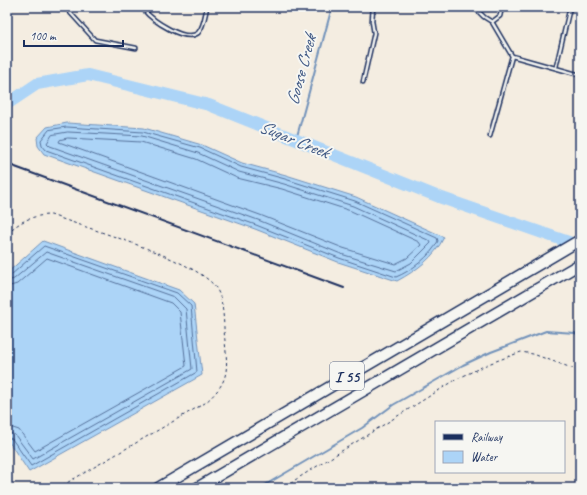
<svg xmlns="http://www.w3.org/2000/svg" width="587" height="495" font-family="Caveat,sans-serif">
<rect width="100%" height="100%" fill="#f4ede1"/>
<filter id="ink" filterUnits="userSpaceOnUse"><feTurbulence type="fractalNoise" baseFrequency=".025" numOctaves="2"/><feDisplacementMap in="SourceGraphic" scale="8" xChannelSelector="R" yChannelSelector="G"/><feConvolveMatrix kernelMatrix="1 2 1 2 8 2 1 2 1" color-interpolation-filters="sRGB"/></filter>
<g filter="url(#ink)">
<path fill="#acd4f7" stroke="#7292ba" d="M 67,123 L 144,128 L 202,145 L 242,163 L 286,175 L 356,197 L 444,237 C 434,258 417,270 397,281 L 338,262 L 255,229 L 44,154 L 38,146 L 37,138 L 47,127 Z
M 43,241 L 179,290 L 194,304 L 202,375 L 29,472 L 7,439 L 7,273 Z"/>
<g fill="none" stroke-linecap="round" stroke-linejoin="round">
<path stroke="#55719b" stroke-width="1" d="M 67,127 L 143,132 L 200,148 L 241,167 L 285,179 L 355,201 L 437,238 L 438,241 C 431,256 411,271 396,277 L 339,258 L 256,225 L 46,150 L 42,145 L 41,140 L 49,130 Z
M 68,132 L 142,136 L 198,153 L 239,172 L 284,184 L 353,206 L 430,241 L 431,243 L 411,263 L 396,271 L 341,254 L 258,220 L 50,146 L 47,143 L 52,135 Z
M 68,138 L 141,142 L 196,159 L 237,178 L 282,189 L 351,211 L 419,242 L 421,245 L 407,258 L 395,264 L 343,248 L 260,215 L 59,142 L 60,140 Z
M 7,276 L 11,275 L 44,246 L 177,293 L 191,306 L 197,372 L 31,466 L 12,439 L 7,437
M 7,281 L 14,279 L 46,252 L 174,297 L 186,309 L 192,369 L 33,459 L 15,435 L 7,432
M 7,287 L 17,284 L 47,258 L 171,303 L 180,312 L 186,366 L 35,451 L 19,430 L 7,426"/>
<path stroke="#7292ba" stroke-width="2" d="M 296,140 L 332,7
M 580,317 L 580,322
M 260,488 L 362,428 L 393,405 L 463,365 L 491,352 L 546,331 L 575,333 L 580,336"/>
<path stroke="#acd4f7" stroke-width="12" d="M 7,104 L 37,84 L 88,75 L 209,105 L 439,197 L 580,246"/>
<defs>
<path id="lane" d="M 65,7 L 95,40 L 136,48
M 144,7 L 144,10 C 152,20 185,43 198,33 C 204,27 205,15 207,7
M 474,7 L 484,17 L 492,22 L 512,56 L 580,75
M 492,22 L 500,16 L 502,7
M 556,67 L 570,7
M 363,82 L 374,33 L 372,21 L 373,7
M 490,136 L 512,56"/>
<path id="highway" d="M 158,488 L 580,240
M 197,488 L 580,264"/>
</defs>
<use href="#lane" stroke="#1b2f5e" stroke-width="5.5"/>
<use href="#highway" stroke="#1b2f5e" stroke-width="13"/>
<path stroke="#1b2f5e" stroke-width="1" stroke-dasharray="3 3" stroke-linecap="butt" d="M 7,233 C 21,221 32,215 51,215 C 86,228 198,260 216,288 C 225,302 223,325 225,341 C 228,372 229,382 205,403 L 58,488
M 7,485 L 10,488
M 286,488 L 295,480 L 457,379 L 488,364 L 521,352 L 533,354 L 580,371"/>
<use href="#lane" stroke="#f6f6f2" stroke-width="2.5"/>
<use href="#highway" stroke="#f6f6f2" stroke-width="10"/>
<path stroke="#1b2f5e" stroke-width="2" d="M 7,164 L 344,288"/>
</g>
</g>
<g text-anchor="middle" stroke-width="4" stroke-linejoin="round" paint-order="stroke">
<rect fill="#f6f6f2" stroke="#5d6b8a" stroke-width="1" x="330" y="362" width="34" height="28" rx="3"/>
<g font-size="16" font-weight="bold" fill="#1b2f5e">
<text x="347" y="382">I 55</text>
</g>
<g font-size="18" font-style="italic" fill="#3f5884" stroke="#f6f6f2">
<text transform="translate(301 70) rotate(-75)" y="6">Goose Creek</text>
<text transform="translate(294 139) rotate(22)" y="6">Sugar Creek</text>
</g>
</g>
<rect width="587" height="495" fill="none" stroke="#f6f6f2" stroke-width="24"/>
<rect x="12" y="12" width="563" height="471" fill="none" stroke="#1b2f5e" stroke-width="1.5" filter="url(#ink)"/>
<rect x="435" y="421" width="130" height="52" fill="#f6f6f2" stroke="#9ea6b7"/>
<rect x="443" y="434" width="20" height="6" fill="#1b2f5e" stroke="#9ea6b7"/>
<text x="471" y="441" font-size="12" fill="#1b2f5e">Railway</text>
<rect x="443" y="451" width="20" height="12" fill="#acd4f7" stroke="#9ea6b7"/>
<text x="471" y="461" font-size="12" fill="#1b2f5e">Water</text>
<path d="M24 40v6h99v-6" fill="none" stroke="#1b2f5e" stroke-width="2"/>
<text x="30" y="40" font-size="12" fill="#1b2f5e" stroke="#f6f6f2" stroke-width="3" paint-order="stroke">100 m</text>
</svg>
